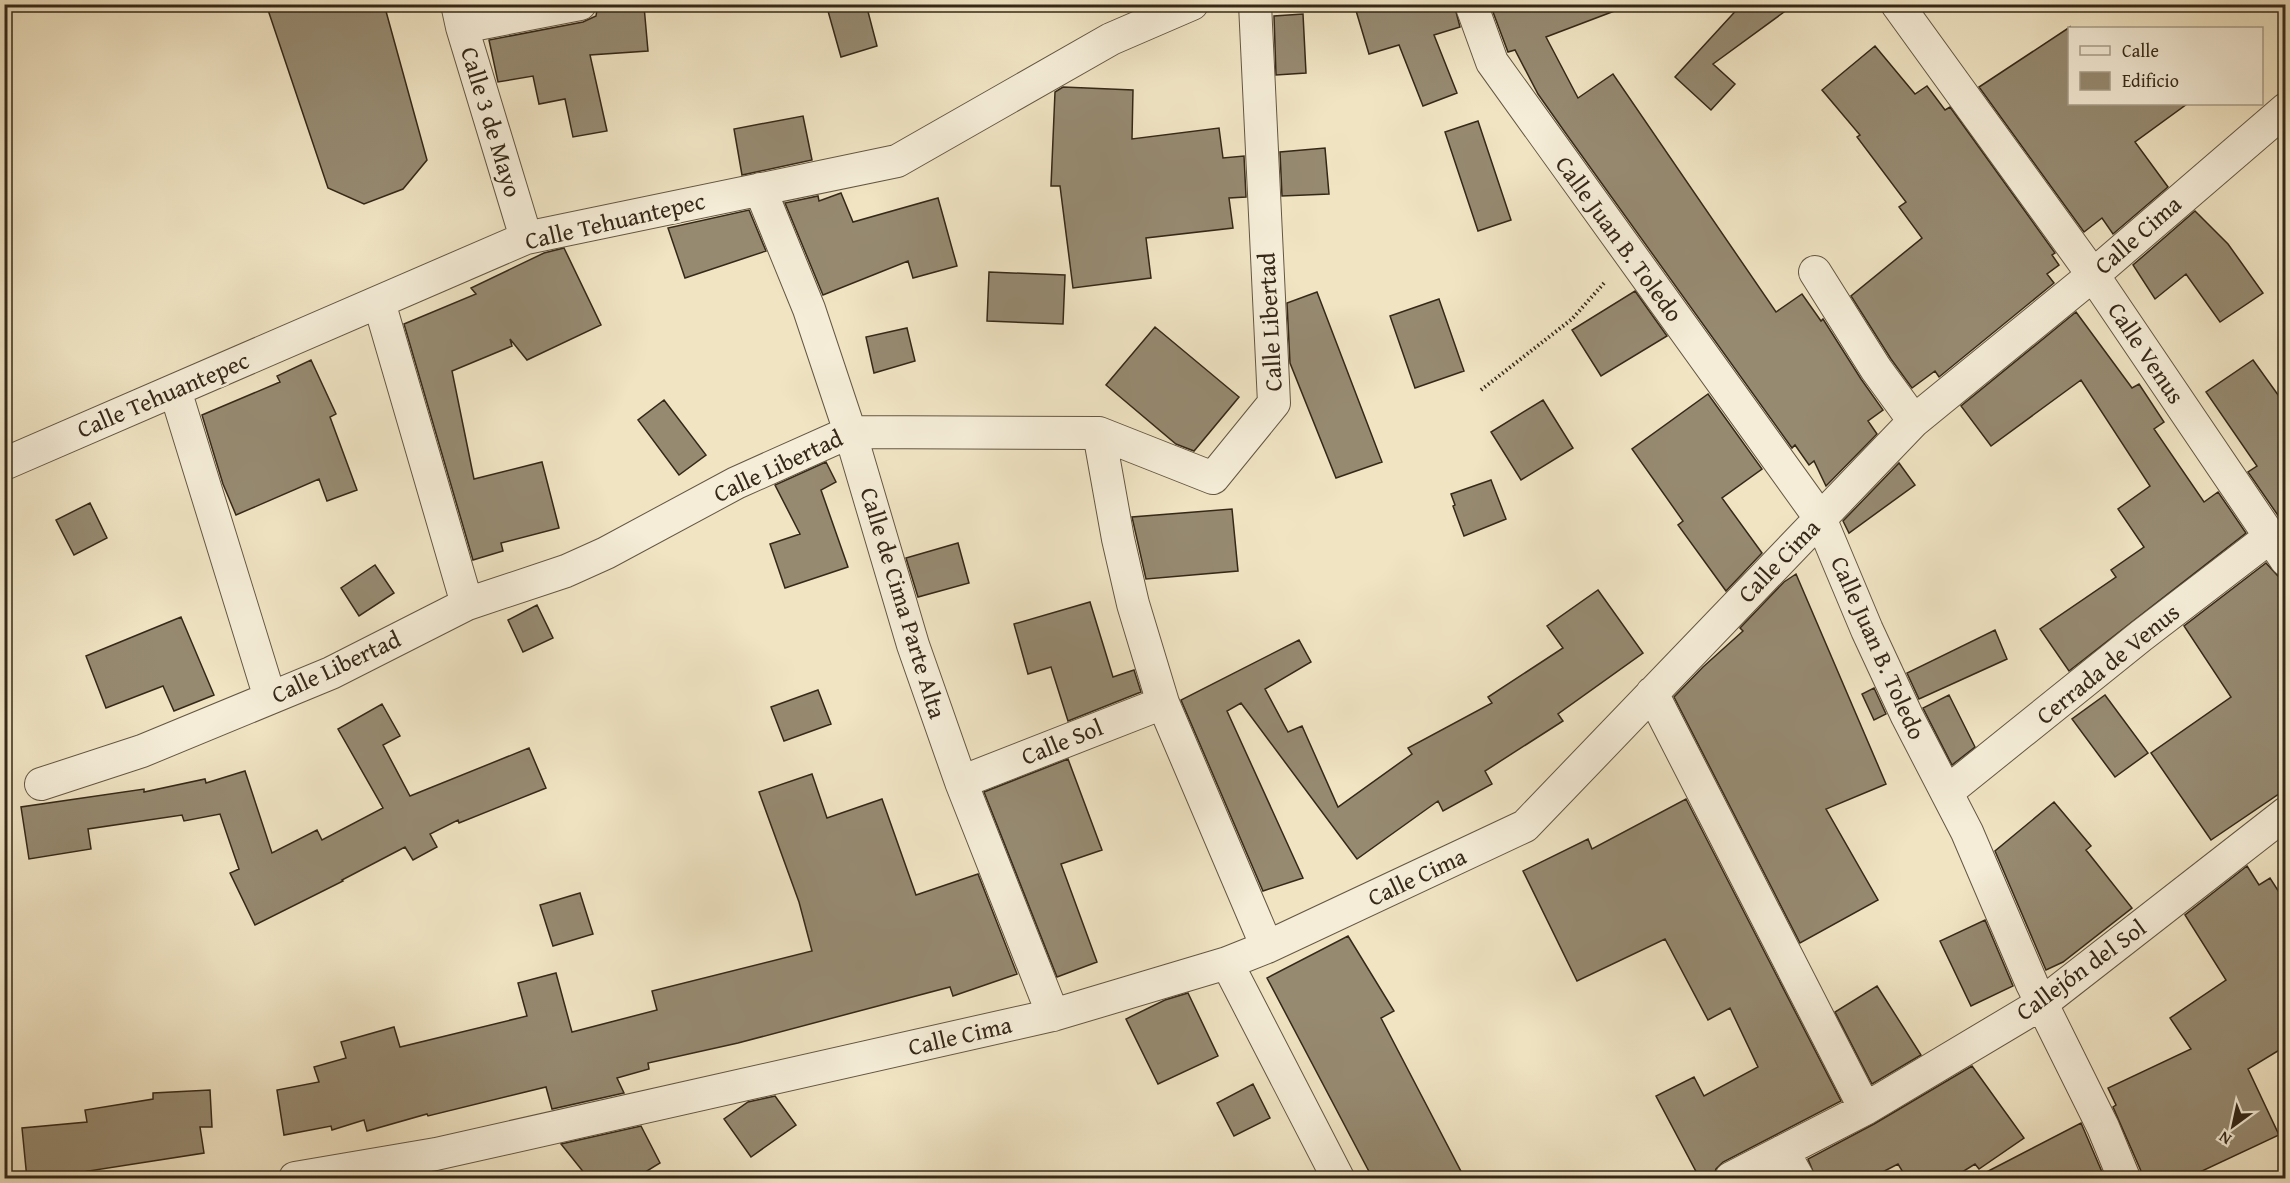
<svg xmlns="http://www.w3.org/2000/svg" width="2290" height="1183" font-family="'Gentium Book Plus',serif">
<rect width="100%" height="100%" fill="#f0e4c3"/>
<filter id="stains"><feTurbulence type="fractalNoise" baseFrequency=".00333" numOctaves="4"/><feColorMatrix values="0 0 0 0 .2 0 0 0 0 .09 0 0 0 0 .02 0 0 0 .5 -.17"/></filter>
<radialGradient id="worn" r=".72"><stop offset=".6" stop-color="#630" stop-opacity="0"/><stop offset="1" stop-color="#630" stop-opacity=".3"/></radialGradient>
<path fill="#968a71" stroke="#352818" stroke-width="1.5" d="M 266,4 L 384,4 L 427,160 L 403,189 L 364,204 L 328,188 Z
M 826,4 L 866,4 L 877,46 L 841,57 Z
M 1354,4 L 1454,4 L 1460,27 L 1434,35 L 1457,93 L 1423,106 L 1399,45 L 1369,54 Z
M 1490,4 L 1624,4 L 1625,7 L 1546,37 L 1578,98 L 1613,74 L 1776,312 L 1802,294 L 1821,321 L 1823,319 L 1861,379 L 1883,410 L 1868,421 L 1877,434 L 1826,486 L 1814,461 L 1809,465 L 1795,445 L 1792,448 L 1567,135 L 1538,94 L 1515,50 L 1508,52 Z
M 1742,4 L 1795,4 L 1713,64 L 1735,84 L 1711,110 L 1675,77 Z
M 644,6 L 648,51 L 590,55 L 607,131 L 573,137 L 565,99 L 539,104 L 533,76 L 498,82 L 489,40 L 583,22 L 596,16 L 597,10 Z
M 1303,14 L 1306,73 L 1276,75 L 1274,16 Z
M 2070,27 L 2070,104 L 2187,104 L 2135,142 L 2168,187 L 2113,234 L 2102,218 L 2084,232 L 1979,87 Z
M 1875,46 L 1915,94 L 1927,86 L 1945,110 L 1950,107 L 2055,253 L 2052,255 L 2059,265 L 2047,274 L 2054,283 L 1939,377 L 1935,371 L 1912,388 L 1891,359 L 1851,296 L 1922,238 L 1899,207 L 1906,202 L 1857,137 L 1860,135 L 1822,90 Z
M 1063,87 L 1133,90 L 1132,139 L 1219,128 L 1223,158 L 1244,156 L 1246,197 L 1229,198 L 1233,228 L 1146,238 L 1151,278 L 1073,288 L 1060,186 L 1051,186 L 1055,92 Z
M 803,116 L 812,160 L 742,175 L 734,129 Z
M 1478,121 L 1511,220 L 1478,231 L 1445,132 Z
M 1325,148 L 1329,194 L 1282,196 L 1280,152 Z
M 841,193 L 853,222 L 938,198 L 957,266 L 913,278 L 908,261 L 823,295 L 785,203 L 818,196 L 819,201 Z
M 749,210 L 766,251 L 685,278 L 668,228 Z
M 2195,211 L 2228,244 L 2263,293 L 2220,322 L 2186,274 L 2155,299 L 2133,265 Z
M 564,248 L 601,325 L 527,360 L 510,339 L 512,346 L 452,371 L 474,479 L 542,462 L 559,528 L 501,543 L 503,551 L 473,560 L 404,324 L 476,294 L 471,288 L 544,253 Z
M 989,272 L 1065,275 L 1063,324 L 987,321 Z
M 1635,291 L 1667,336 L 1601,376 L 1572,330 Z
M 1317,292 L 1382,462 L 1336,478 L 1290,363 L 1287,303 Z
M 1439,299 L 1464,371 L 1415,388 L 1390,316 Z
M 2076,312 L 2132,388 L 2139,384 L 2164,422 L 2154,429 L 2204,502 L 2218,492 L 2246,533 L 2069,671 L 2040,629 L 2116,577 L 2111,570 L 2144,547 L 2118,509 L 2150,486 L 2081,380 L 1991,446 L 1961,406 Z
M 1155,327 L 1239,397 L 1194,451 L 1176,444 L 1106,385 Z
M 907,328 L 915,361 L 874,373 L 866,337 Z
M 311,360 L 336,414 L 330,417 L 357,490 L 327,501 L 319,479 L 236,515 L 223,484 L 202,415 L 280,382 L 277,376 Z
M 2253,360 L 2286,406 L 2286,527 L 2248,472 L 2257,466 L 2206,392 Z
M 1708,394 L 1762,469 L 1722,498 L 1762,553 L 1726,591 L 1678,525 L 1683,521 L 1632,449 Z
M 664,400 L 706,455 L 679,475 L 638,420 Z
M 1543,400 L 1573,448 L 1521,480 L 1491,432 Z
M 826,462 L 836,482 L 821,490 L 848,567 L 785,588 L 770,544 L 800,534 L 775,485 Z
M 1899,463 L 1915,485 L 1849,533 L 1843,521 Z
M 1491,480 L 1506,519 L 1464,536 L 1453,506 L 1455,505 L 1451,494 Z
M 90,503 L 107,538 L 74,555 L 56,520 Z
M 1232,509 L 1238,571 L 1146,579 L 1132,517 Z
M 958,543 L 969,583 L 918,597 L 906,558 Z
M 2266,563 L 2278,576 L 2286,578 L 2286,789 L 2211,840 L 2151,753 L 2231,697 L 2184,626 Z
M 375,565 L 394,593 L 359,616 L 341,588 Z
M 1796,574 L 1886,784 L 1826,809 L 1878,900 L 1800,943 L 1674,697 L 1703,667 L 1743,631 L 1740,628 L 1784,582 Z
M 1598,590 L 1643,653 L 1558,714 L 1563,721 L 1485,771 L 1492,784 L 1443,811 L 1438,801 L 1357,859 L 1241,703 L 1227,711 L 1303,878 L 1263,891 L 1181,700 L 1299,640 L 1311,662 L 1265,689 L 1288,732 L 1302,726 L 1338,807 L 1412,754 L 1408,748 L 1492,703 L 1488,697 L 1563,648 L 1547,626 Z
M 1090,602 L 1113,677 L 1134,670 L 1141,692 L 1068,721 L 1051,667 L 1028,674 L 1014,624 Z
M 537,605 L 553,638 L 523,652 L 508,620 Z
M 181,617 L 214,695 L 174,711 L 163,686 L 106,708 L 86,656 Z
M 1995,630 L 2007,659 L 1919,699 L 1907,673 Z
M 1874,688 L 1886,714 L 1874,720 L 1862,694 Z
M 818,690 L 831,724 L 784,741 L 771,707 Z
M 1949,695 L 1975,747 L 1952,765 L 1923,708 Z
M 2105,695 L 2148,753 L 2115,777 L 2072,719 Z
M 382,704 L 400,736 L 383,745 L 410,796 L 529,748 L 546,788 L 459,823 L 458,820 L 430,834 L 437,847 L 413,860 L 405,847 L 342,880 L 343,881 L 255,925 L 230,873 L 239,869 L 220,814 L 184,821 L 182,815 L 88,829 L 91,849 L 29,859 L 21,807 L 144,789 L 144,792 L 205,779 L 206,783 L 245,771 L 272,853 L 317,830 L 322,840 L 383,808 L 338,729 Z
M 1068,759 L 1102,850 L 1061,864 L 1097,962 L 1057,977 L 984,792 Z
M 812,774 L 827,818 L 882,799 L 916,895 L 978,874 L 1017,974 L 953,996 L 950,987 L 738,1043 L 648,1063 L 649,1069 L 617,1078 L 624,1093 L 552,1109 L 546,1087 L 428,1116 L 427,1114 L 367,1131 L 364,1120 L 332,1130 L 331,1126 L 284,1135 L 277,1090 L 319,1082 L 314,1067 L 346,1058 L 341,1042 L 394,1027 L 400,1047 L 527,1016 L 518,983 L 556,973 L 572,1032 L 657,1010 L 652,991 L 812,951 L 799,902 L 759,792 Z
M 1686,799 L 1841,1101 L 1723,1162 L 1716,1169 L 1713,1179 L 1700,1179 L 1656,1096 L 1694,1077 L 1704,1096 L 1758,1067 L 1730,1008 L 1708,1020 L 1665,939 L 1577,981 L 1523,871 L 1588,839 L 1592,849 Z
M 2054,802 L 2091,846 L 2086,850 L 2132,908 L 2063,962 L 2046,970 L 1995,851 Z
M 2247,866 L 2259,885 L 2270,878 L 2286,903 L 2286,1046 L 2248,1069 L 2279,1135 L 2185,1179 L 2142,1179 L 2141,1171 L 2113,1107 L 2116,1105 L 2108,1088 L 2191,1049 L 2170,1018 L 2226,980 L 2185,915 Z
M 580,893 L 593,934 L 553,946 L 540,905 Z
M 1985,920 L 2013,986 L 1971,1006 L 1940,941 Z
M 1348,936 L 1394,1011 L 1381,1018 L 1465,1179 L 1373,1179 L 1267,978 Z
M 1877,986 L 1921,1055 L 1872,1084 L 1835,1012 Z
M 1188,993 L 1218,1056 L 1158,1084 L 1126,1019 L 1165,1000 Z
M 1972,1066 L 2024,1138 L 1979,1169 L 1975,1164 L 1951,1179 L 1907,1179 L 1898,1164 L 1869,1179 L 1816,1179 L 1808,1159 L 1874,1124 Z
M 1253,1084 L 1270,1118 L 1234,1136 L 1217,1103 Z
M 210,1090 L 212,1127 L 200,1127 L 204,1153 L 69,1174 L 70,1179 L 27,1179 L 22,1128 L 87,1122 L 85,1110 L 153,1099 L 153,1093 Z
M 775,1096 L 796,1125 L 751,1157 L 724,1119 L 748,1102 Z
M 2081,1123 L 2105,1179 L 1973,1179 Z
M 641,1126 L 660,1163 L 634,1179 L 589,1179 L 561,1144 Z"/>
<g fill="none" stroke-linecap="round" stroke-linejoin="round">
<defs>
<path id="street" d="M 457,4 L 462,27 L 526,238
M 1471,4 L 1492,62 L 1820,518 L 1867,630 L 1907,716 L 1967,832 L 2032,984 L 2103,1127 L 2124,1178
M 1897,4 L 2093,275 L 2286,560
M 462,27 L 580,4
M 760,189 L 809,309 L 850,432 L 913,645 L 961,782 L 1053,1015
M 1815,272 L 1876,369 L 1914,421
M 379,302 L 467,604
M 175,390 L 270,698
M 1099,433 L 1118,539 L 1133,604 L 1163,703 L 1267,947
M 4,464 L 526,238 L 897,161 L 1111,39 L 1192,4
M 1652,693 L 1865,1109
M 961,782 L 1163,703
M 41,784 L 142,751 L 331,673 L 467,604 L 566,571 L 606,553 L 736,483 L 850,432 L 1099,433 L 1213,478 L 1274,403 L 1255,4
M 1947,792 L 2141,636 L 2270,537
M 1227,963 L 1338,1178
M 1783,1151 L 1798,1178
M 295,1178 L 436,1154 L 1053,1015 L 1227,963 L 1267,947 L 1525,826 L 1914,421 L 2093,275 L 2286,109
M 1731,1178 L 1865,1109 L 2041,1004 L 2286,813"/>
</defs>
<use href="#street" stroke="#645743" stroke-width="34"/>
<path stroke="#352818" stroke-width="4" stroke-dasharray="1.5 3" stroke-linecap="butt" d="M 1481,390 L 1572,319 L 1605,282"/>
<use href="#street" stroke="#f5edd8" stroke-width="32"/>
</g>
<g text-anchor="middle" stroke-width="5" stroke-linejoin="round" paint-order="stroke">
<g font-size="24" fill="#352818" stroke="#f5edd8">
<text transform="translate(491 122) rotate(73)" y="8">Calle 3 de Mayo</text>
<text transform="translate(615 221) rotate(-13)" y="8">Calle Tehuantepec</text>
<text transform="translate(2138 235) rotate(-41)" y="8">Calle Cima</text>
<text transform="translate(1619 239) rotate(54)" y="8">Calle Juan B. Toledo</text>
<text transform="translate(1270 322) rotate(-93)" y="8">Calle Libertad</text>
<text transform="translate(2146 353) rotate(56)" y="8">Calle Venus</text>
<text transform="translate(163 395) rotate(-23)" y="8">Calle Tehuantepec</text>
<text transform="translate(778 466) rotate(-25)" y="8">Calle Libertad</text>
<text transform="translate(1779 561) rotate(-46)" y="8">Calle Cima</text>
<text transform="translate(903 603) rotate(73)" y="8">Calle de Cima Parte Alta</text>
<text transform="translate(1878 648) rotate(66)" y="8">Calle Juan B. Toledo</text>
<text transform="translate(2108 664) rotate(-39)" y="8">Cerrada de Venus</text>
<text transform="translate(336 667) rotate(-25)" y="8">Calle Libertad</text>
<text transform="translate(1062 742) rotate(-22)" y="8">Calle Sol</text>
<text transform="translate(1417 877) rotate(-25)" y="8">Calle Cima</text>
<text transform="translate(2081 970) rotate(-36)" y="8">Callejón del Sol</text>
<text transform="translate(960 1036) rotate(-13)" y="8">Calle Cima</text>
</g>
</g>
<rect width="2290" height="1183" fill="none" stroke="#f0e4c3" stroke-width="24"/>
<rect x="6" y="6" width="2278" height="1171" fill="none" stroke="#352818" stroke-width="3"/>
<rect x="12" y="12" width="2266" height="1159" fill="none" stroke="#352818" stroke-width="1.5"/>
<rect x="2068" y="27" width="195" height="78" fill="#f5edd8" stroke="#a89e8b" stroke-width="1.5"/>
<rect x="2080" y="46" width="30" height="9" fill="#f5edd8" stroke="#a89e8b" stroke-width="1.5"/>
<text x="2122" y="57" font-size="18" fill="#352818">Calle</text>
<rect x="2080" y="72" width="30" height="18" fill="#968a71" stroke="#a89e8b" stroke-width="1.5"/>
<text x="2122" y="87" font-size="18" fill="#352818">Edificio</text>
<g transform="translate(2233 1126) rotate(213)" stroke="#f5edd8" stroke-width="4.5" paint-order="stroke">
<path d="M0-4.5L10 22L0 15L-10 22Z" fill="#352818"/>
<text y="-9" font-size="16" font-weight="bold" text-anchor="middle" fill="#352818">N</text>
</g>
<rect width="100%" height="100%" filter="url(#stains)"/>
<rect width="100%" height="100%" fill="url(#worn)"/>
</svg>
